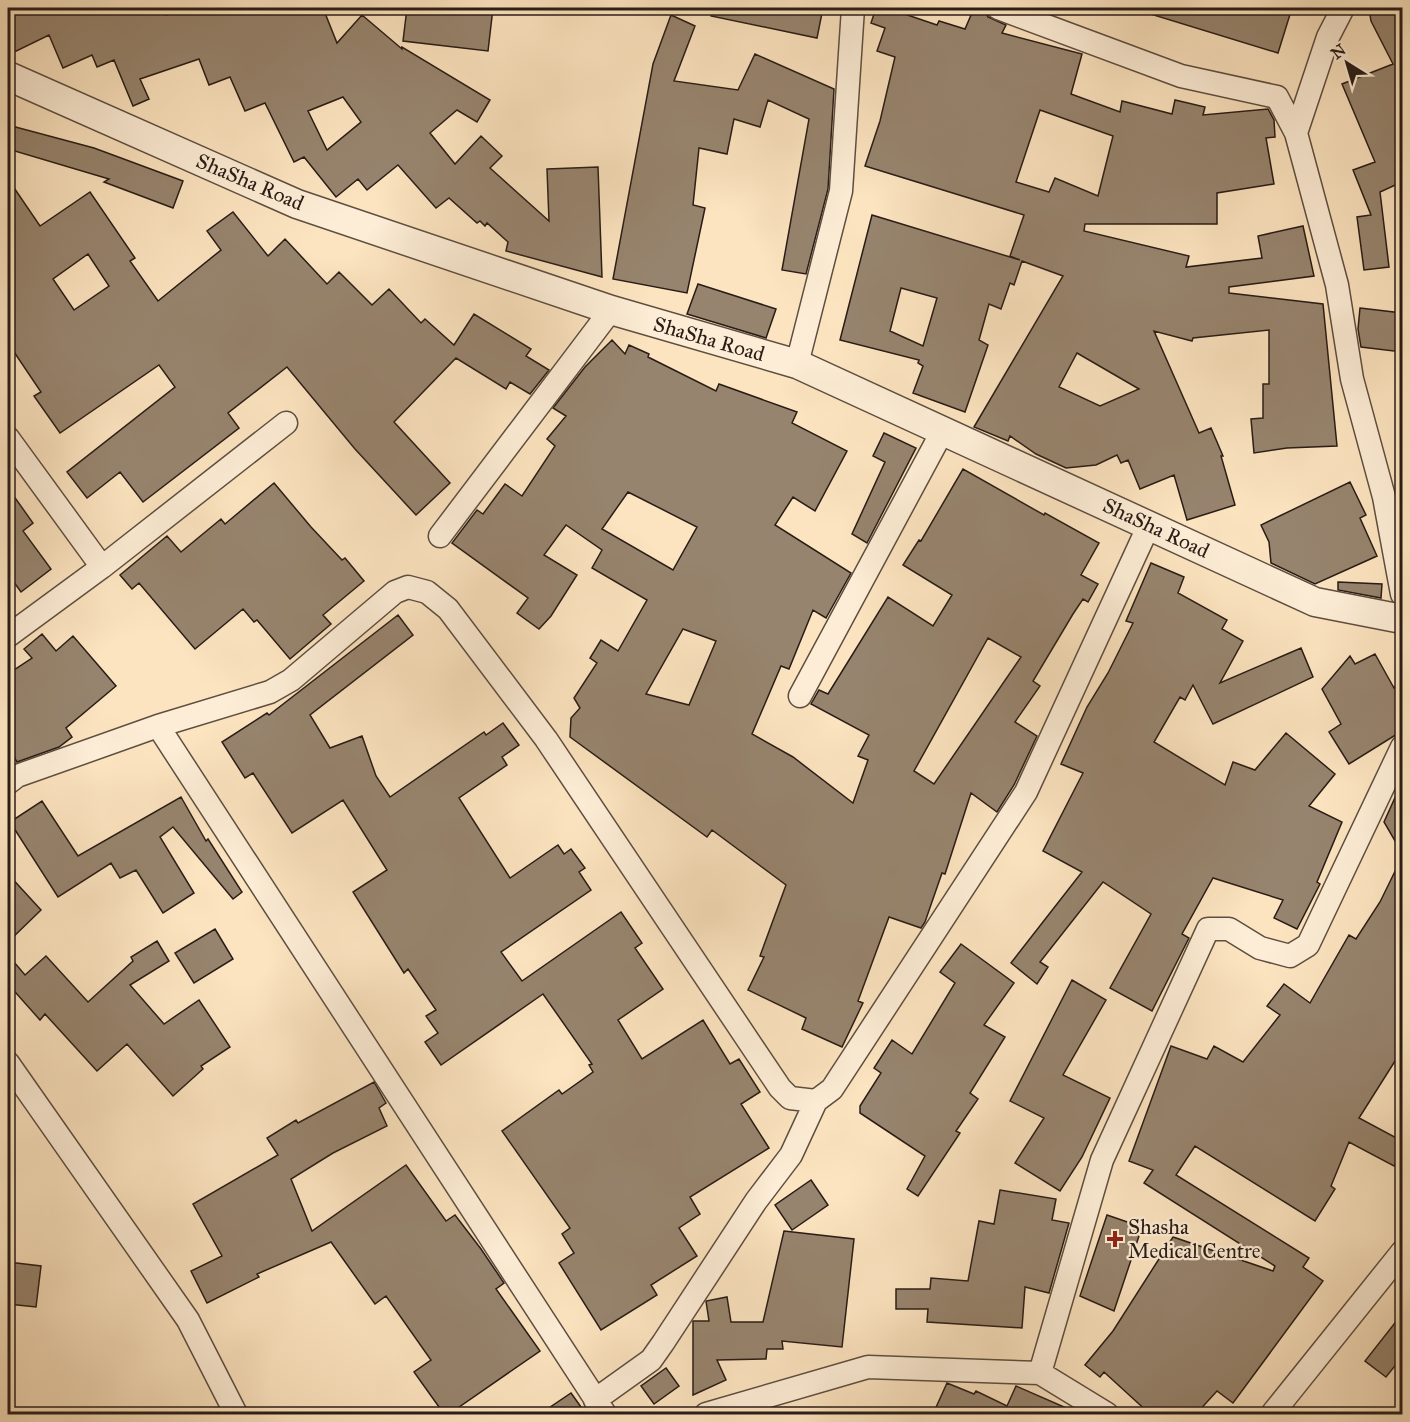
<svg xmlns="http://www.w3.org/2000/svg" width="1410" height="1422" font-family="'IM FELL Great Primer',serif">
<rect width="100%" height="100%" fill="#fce4c0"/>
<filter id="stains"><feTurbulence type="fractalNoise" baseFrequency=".00333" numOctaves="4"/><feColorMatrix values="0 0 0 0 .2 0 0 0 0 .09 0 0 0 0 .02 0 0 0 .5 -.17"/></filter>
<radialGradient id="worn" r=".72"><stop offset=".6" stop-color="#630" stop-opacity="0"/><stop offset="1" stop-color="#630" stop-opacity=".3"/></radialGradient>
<path fill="#97846e" stroke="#291c16" stroke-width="1.5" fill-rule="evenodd" d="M 8,8 L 163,8 L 166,15 L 188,8 L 323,8 L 337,43 L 362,15 L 402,49 L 402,47 L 490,100 L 477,122 L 457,110 L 430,133 L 455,164 L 481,136 L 502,156 L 490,168 L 549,221 L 547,169 L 598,167 L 602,277 L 506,251 L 508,242 L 487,223 L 485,226 L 480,221 L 477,223 L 449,198 L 436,208 L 398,165 L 367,190 L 358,179 L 336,197 L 304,157 L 294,162 L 265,103 L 245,111 L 230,77 L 209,85 L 199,59 L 140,79 L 149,99 L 133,106 L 114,60 L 97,67 L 92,55 L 63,68 L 49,35 L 8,55 ZM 343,97 L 361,122 L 327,150 L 308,111 Z
M 407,8 L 493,8 L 488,51 L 403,41 Z
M 712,8 L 823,8 L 817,38 L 711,16 Z
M 876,8 L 887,8 L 937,25 L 939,21 L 965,29 L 974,8 L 985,10 L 988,17 L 1006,25 L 1002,33 L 1082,54 L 1071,94 L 1120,112 L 1122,101 L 1172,114 L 1175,100 L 1205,107 L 1203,115 L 1268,109 L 1274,120 L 1275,137 L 1266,138 L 1274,184 L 1217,193 L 1217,224 L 1085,224 L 1084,231 L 1189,256 L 1186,267 L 1262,258 L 1258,236 L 1303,226 L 1314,276 L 1229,287 L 1229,293 L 1323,304 L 1337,446 L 1287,448 L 1254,453 L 1251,419 L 1263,418 L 1263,384 L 1269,384 L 1269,330 L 1193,338 L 1192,341 L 1154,331 L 1199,433 L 1211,428 L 1223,456 L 1221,456 L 1235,505 L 1187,520 L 1174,475 L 1140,489 L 1128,460 L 1121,463 L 1117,455 L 1096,465 L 1066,468 L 1036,454 L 1010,436 L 1008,441 L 974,427 L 1063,276 L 1022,261 L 1014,285 L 1010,283 L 1001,309 L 989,304 L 979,340 L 988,345 L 965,412 L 913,393 L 923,366 L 918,363 L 919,360 L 840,340 L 872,215 L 1020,260 L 1010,256 L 1024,215 L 865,166 L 880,121 L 895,57 L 877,51 L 885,28 L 871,23 ZM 1040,110 L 1113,136 L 1098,196 L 1055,178 L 1049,192 L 1016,182 ZM 901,288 L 937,298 L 923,346 L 890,331 ZM 1077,353 L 1139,389 L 1100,406 L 1059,387 Z
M 1145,8 L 1292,8 L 1278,53 L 1144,12 Z
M 1383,8 L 1402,8 L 1402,182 L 1380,192 L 1389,267 L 1364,270 L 1357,217 L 1371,215 L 1353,170 L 1375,162 L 1342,84 L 1393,64 L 1371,21 L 1370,15 Z
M 671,15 L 695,26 L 674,81 L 738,90 L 755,54 L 834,89 L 828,189 L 806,274 L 782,270 L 809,119 L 768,100 L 760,127 L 734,119 L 727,154 L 699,148 L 693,205 L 705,208 L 687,293 L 613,279 L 653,64 Z
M 8,125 L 94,148 L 183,181 L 173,208 L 104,182 L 109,179 L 8,149 Z
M 8,179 L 40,226 L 90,192 L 135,258 L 130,261 L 158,301 L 221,250 L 207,231 L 233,212 L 268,256 L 285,239 L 327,284 L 339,272 L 372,305 L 389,289 L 421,323 L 425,319 L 454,345 L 474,314 L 531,349 L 526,356 L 549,370 L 530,394 L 510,382 L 506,389 L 456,358 L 394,422 L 450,483 L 416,515 L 355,449 L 287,367 L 228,413 L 239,428 L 143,502 L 120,472 L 87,498 L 67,472 L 175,387 L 159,365 L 60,433 L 34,396 L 41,392 L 8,343 ZM 88,254 L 109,286 L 74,310 L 53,279 Z
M 698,284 L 776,309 L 766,338 L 687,314 Z
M 1360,308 L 1402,313 L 1402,352 L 1361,347 L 1358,329 Z
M 612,340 L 625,354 L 629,345 L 649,354 L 648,357 L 716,391 L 719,384 L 797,412 L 792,423 L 847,451 L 815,511 L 793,497 L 775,525 L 851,573 L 826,618 L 813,610 L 789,669 L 781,666 L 752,734 L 793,757 L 853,803 L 868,760 L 858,756 L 869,735 L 811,704 L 819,690 L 828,694 L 888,597 L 933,626 L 952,595 L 903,565 L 919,540 L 921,541 L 963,469 L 1044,515 L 1045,513 L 1099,543 L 1081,575 L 1098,584 L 1088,602 L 1083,599 L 1073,614 L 1033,681 L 1040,686 L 1015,722 L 1037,736 L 1014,785 L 997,812 L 971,793 L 945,874 L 942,873 L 925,922 L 921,928 L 889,917 L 858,1001 L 863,1003 L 842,1047 L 802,1029 L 806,1018 L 748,990 L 764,957 L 760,956 L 786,885 L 712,830 L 707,837 L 570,737 L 571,718 L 580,708 L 574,698 L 597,663 L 590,658 L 601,640 L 618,651 L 647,600 L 592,568 L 602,550 L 566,525 L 544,555 L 577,575 L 551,616 L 539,629 L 517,613 L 528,598 L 452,543 L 477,510 L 483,514 L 505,484 L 522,496 L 555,446 L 547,439 L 566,416 L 553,408 L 585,367 ZM 628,492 L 697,527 L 673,570 L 602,529 ZM 683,629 L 716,641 L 689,705 L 646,694 ZM 988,638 L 1021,657 L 934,784 L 914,771 Z
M 884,433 L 916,448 L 867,543 L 852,534 L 885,462 L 873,456 Z
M 1350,482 L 1366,515 L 1360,518 L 1377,556 L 1315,584 L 1271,563 L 1269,542 L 1261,525 Z
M 274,483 L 311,527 L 342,560 L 345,558 L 364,581 L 323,615 L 331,624 L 290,659 L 257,620 L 254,622 L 243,609 L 195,649 L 139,583 L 132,589 L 120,575 L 167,536 L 181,552 L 221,519 L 225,524 Z
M 8,488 L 33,523 L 23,531 L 51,569 L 21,592 L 8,574 Z
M 1151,563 L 1184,577 L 1178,593 L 1227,620 L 1222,629 L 1243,641 L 1220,683 L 1301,648 L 1313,677 L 1213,724 L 1193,685 L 1185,700 L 1180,697 L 1154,742 L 1225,785 L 1233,762 L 1255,770 L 1286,733 L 1335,774 L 1309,806 L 1342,822 L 1317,882 L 1320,884 L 1297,929 L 1274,918 L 1283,900 L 1213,878 L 1182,934 L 1189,938 L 1152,1011 L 1110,988 L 1151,914 L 1103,882 L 1040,962 L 1048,967 L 1037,984 L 1011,963 L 1082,872 L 1043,851 L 1083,773 L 1061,764 L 1087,707 L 1108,673 L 1133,623 L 1126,621 Z
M 1338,582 L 1382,584 L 1381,598 L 1338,590 Z
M 398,615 L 413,635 L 310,715 L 330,748 L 362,736 L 376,776 L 390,797 L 484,732 L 486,735 L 503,723 L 519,745 L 502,757 L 507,765 L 459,798 L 510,878 L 558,845 L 564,854 L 571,849 L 585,868 L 579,872 L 591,890 L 501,952 L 522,981 L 621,912 L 642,943 L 635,948 L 663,989 L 618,1020 L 642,1059 L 703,1020 L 730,1064 L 739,1059 L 760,1092 L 741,1104 L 769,1148 L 690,1197 L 700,1214 L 679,1228 L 697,1256 L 651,1285 L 657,1295 L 601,1330 L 559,1263 L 574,1253 L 562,1234 L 570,1228 L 502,1131 L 559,1090 L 562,1094 L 593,1072 L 589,1065 L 592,1064 L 543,994 L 441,1065 L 425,1042 L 438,1033 L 426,1016 L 436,1010 L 408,969 L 404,973 L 353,892 L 387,870 L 343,800 L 292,833 L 253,773 L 245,778 L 222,742 L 267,713 L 269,715 Z
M 42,634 L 56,651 L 73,636 L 116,686 L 66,728 L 72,737 L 59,747 L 17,762 L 8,747 L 8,674 L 32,658 L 24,649 Z
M 1375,654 L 1394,688 L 1402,678 L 1402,731 L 1349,764 L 1329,732 L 1341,724 L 1322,689 L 1350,656 L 1355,664 Z
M 1402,782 L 1402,853 L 1384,822 Z
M 181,797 L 206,841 L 208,839 L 242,892 L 233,899 L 173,827 L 160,837 L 194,893 L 163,913 L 136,870 L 120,878 L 111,863 L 58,897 L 10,822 L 42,801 L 78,856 Z
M 1402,857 L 1402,1050 L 1359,1118 L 1402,1141 L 1402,1151 L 1394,1166 L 1349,1142 L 1331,1186 L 1335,1189 L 1315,1221 L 1195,1146 L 1176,1175 L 1309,1258 L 1303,1267 L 1323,1281 L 1233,1403 L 1217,1391 L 1196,1414 L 1150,1414 L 1104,1372 L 1100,1377 L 1085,1365 L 1113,1331 L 1173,1237 L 1273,1271 L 1275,1266 L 1144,1183 L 1153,1170 L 1129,1161 L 1171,1046 L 1207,1059 L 1214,1046 L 1243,1062 L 1280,1015 L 1267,1006 L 1284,984 L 1310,1003 L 1349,935 L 1356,939 L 1380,902 Z
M 8,874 L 41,910 L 8,942 Z
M 215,929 L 233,959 L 194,983 L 175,953 Z
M 157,941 L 169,961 L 130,985 L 164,1024 L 199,1000 L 230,1047 L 201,1066 L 203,1069 L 173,1096 L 127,1044 L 97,1071 L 45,1014 L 40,1020 L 8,984 L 8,955 L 25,975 L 46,956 L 88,1002 L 133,961 L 131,957 Z
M 961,944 L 1014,983 L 984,1025 L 1005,1037 L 970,1093 L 978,1099 L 956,1131 L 960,1133 L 918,1196 L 907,1189 L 925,1156 L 860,1113 L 860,1106 L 881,1073 L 874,1068 L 892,1040 L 912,1054 L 955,983 L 940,972 Z
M 1072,980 L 1106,1000 L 1063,1075 L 1110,1098 L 1082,1157 L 1060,1191 L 1015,1163 L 1044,1118 L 1010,1101 Z
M 374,1082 L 386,1103 L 379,1108 L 387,1126 L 333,1153 L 291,1179 L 312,1231 L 406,1165 L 446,1221 L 455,1215 L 481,1249 L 504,1283 L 496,1289 L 540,1351 L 449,1414 L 444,1414 L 414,1372 L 431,1360 L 386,1296 L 375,1304 L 331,1242 L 257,1274 L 259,1277 L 207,1303 L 191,1271 L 222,1256 L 193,1204 L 278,1155 L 267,1138 L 296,1120 L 298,1123 Z
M 811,1180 L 828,1205 L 792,1230 L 775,1205 Z
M 1000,1190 L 1056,1199 L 1052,1220 L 1069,1223 L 1049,1293 L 1025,1287 L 1022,1328 L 927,1322 L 928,1309 L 896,1309 L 896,1289 L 930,1289 L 931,1278 L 968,1281 L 979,1221 L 994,1224 Z
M 1107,1215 L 1142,1227 L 1114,1311 L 1080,1296 Z
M 784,1231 L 854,1239 L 842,1347 L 782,1341 L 783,1349 L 767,1349 L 766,1359 L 717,1360 L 726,1380 L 693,1395 L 693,1321 L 709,1321 L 706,1301 L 727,1297 L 731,1322 L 763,1322 Z
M 8,1262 L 41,1266 L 36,1307 L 8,1304 Z
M 1402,1314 L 1402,1357 L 1386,1377 L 1365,1361 Z
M 666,1368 L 679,1386 L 654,1404 L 641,1386 Z
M 947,1383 L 974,1394 L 976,1391 L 1007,1406 L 1016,1386 L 1080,1414 L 933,1414 Z
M 571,1393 L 586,1414 L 540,1414 Z"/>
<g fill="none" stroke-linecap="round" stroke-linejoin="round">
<defs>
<path id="minor" d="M 998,8 L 1181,76 L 1277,97 L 1296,133 L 1337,285 L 1352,379 L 1384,497 L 1402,594
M 1296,133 L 1328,37 L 1343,8
M 797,364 L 841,191 L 853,8
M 8,438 L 102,567
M 440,536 L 611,310
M 8,636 L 102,567 L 286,423
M 800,696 L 942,432
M 158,726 L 605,1414
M 8,783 L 17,776 L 158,726 L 270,692 L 291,680 L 395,592 L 408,587 L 427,592 L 448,609 L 546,739 L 780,1088 L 790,1098 L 816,1101 L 832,1089 L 1026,792 L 1149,525
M 8,1063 L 188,1320 L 236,1414
M 1040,1373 L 1102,1160 L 1208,929 L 1229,929 L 1260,948 L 1290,956 L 1308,945 L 1402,747
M 595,1400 L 651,1360 L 663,1343 L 756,1201 L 791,1155 L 816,1101
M 706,1414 L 868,1367 L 1040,1373 L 1107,1414
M 1272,1414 L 1402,1252"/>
<path id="tertiary" d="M 8,76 L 297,204 L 611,310 L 797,364 L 1315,602 L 1402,619"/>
</defs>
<use href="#minor" stroke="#5e4e40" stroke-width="25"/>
<use href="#tertiary" stroke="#5e4e40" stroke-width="31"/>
<use href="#minor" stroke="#fdedd6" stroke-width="22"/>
<use href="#tertiary" stroke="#fdedd6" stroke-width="28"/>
</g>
<path fill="#8f2418" stroke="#fdedd6" stroke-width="2" d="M1112 1230h6v6h6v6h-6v6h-6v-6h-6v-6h6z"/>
<g text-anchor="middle" stroke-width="4.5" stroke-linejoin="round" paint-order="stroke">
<g font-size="21" fill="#291c16" stroke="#fdedd6">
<text transform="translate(250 182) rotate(23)" y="7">ShaSha Road</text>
<text transform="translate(709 339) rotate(16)" y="7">ShaSha Road</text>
<text transform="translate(1156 528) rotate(25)" y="7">ShaSha Road</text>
</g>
<g font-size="21" fill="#291c16" stroke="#fdedd6" text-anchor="start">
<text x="1128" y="1234">Shasha<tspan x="1128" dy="24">Medical Centre</tspan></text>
</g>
</g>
<rect width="1410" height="1422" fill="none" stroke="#fce4c0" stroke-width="30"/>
<rect x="9" y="9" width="1392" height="1404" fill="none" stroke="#291c16" stroke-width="3"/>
<rect x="15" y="15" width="1380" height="1392" fill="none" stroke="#291c16" stroke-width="1.5"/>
<g transform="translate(1347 63) rotate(323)" stroke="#fdedd6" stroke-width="4.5" paint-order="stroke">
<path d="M0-4.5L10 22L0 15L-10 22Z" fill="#291c16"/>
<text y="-9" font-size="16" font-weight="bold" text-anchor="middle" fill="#291c16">N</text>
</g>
<rect width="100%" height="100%" filter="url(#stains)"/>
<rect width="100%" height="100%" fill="url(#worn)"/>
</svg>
